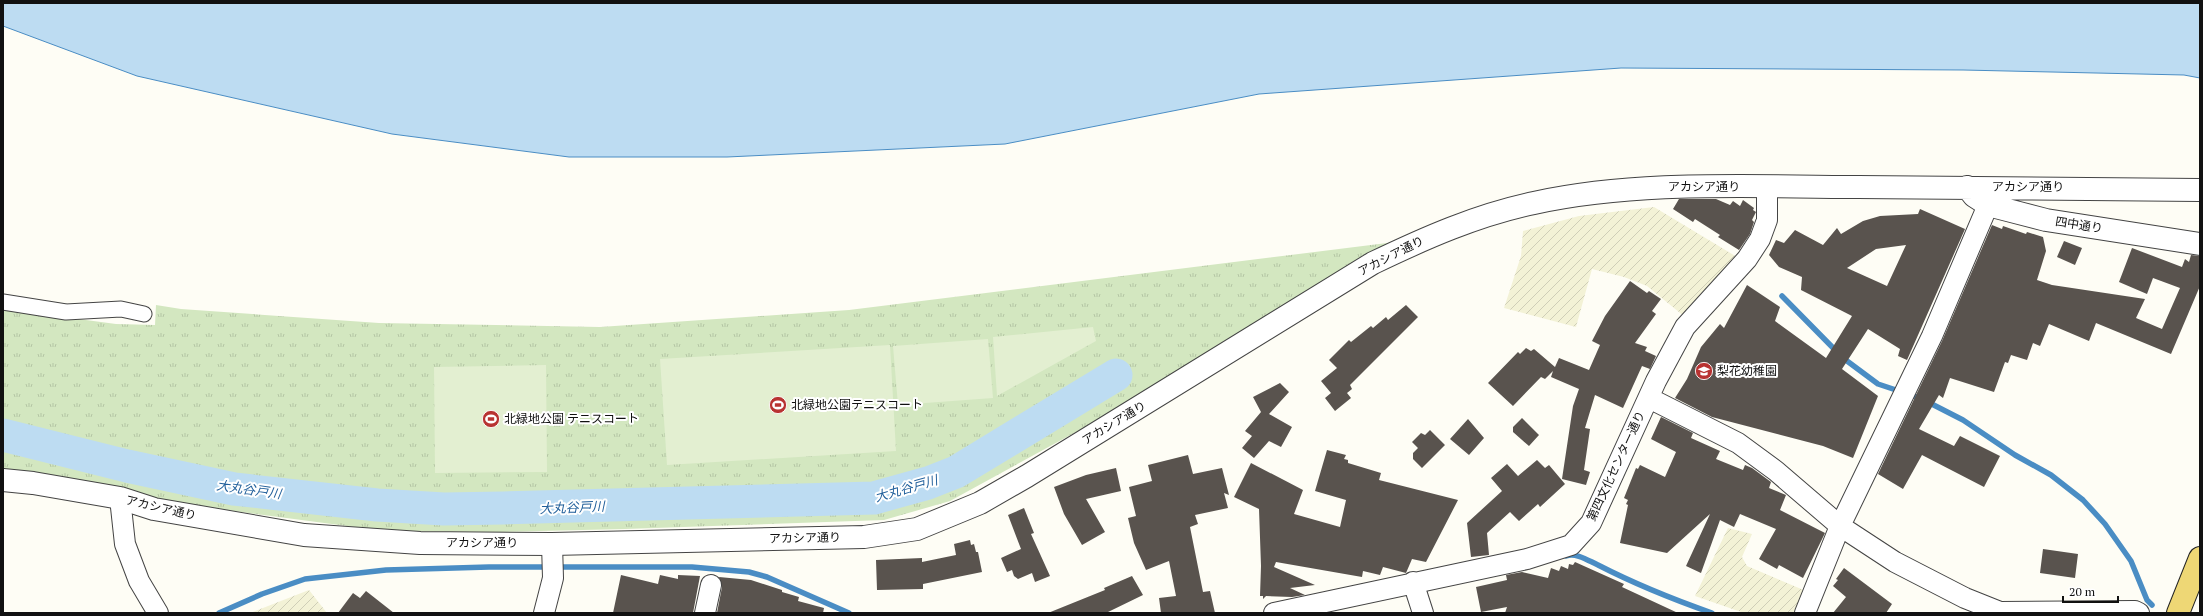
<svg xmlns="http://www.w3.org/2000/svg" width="2203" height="616" font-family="'PT Serif','Noto Sans JP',serif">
<defs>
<pattern id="farmland-furrows" width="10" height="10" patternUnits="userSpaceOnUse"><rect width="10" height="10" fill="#f3f2d6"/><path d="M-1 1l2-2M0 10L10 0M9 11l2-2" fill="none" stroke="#cfceb7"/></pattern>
<pattern id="grass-tufts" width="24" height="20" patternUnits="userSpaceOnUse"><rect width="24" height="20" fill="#d3e7c0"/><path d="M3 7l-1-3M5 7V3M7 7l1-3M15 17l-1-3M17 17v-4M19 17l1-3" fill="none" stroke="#b4c5a4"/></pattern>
</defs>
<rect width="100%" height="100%" fill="#fefdf5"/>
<path fill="url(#farmland-furrows)" d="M 1654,207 L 1737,257 L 1685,317 L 1647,286 L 1624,277 L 1592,269 L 1576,327 L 1504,308 L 1521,256 L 1523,231 L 1579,216 Z
M 1728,528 L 1752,534 L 1742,557 L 1747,566 L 1806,591 L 1797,613 L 1744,613 L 1695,596 Z
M 309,590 L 327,613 L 250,613 Z"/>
<path fill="url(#grass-tufts)" d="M 1395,242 L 1118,409 L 950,501 L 884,520 L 625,529 L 500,532 L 385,531 L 234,511 L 3,474 L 3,309 L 116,324 L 155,325 L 156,305 L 181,309 L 379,323 L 600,327 L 849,310 Z"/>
<path fill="#e3efd1" d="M 1093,327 L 1096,341 L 997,396 L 993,337 Z
M 988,339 L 993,398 L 898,405 L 893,346 Z
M 890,345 L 896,451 L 667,465 L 660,359 Z
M 546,365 L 547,472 L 435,473 L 434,367 Z"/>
<path fill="#bddcf2" stroke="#4a8dc4" d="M 3,3 L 2200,3 L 2200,78 L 2184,75 L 1963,70 L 1621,68 L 1259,94 L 1005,144 L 727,157 L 569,157 L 392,134 L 137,76 L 3,26 Z"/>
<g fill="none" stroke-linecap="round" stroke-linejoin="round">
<path stroke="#4a8dc4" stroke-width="5.5" d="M 1782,296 L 1843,358 L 1878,384 L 1920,398 L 1963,420 L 2015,455 L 2051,475 L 2083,500 L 2105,524 L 2131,561 L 2147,600 L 2152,605
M 1566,556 C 1576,552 1589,561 1598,565 C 1635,584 1672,599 1712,613
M 219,613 L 262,594 L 305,579 L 386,570 L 489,567 L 692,567 L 749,572 L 767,577 L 849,613"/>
<path stroke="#bddcf2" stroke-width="33" d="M 3,435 L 127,466 L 234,489 L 377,505 L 444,509 L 503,508 L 874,498 L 928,483 L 956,472 L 1116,375"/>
</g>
<path fill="#59534e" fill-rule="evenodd" d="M 1679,199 L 1716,199 L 1730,205 L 1733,201 L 1740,206 L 1743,200 L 1754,208 L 1753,210 L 1756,212 L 1752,220 L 1754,222 L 1750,234 L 1739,250 L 1718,237 L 1720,235 L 1695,219 L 1693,222 L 1673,209 Z
M 1920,209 L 1965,229 L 1907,360 L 1898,356 L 1900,349 L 1868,329 L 1842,369 L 1878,396 L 1853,458 L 1823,446 L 1712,417 L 1675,398 L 1687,379 L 1701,347 L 1720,324 L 1724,328 L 1747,285 L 1780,307 L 1775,321 L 1826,358 L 1852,316 L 1801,290 L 1802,277 L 1779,267 L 1769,255 L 1776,240 L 1784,243 L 1795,230 L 1823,245 L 1837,228 L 1841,234 L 1863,221 L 1880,216 L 1918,214 ZM 1906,245 L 1887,286 L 1847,268 L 1876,249 Z
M 1992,225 L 2002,229 L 2003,226 L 2026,234 L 2027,232 L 2043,237 L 2046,251 L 2037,280 L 2052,285 L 2145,299 L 2136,318 L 2162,329 L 2180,288 L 2153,278 L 2147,294 L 2119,282 L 2132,248 L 2182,267 L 2185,259 L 2189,262 L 2191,255 L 2200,256 L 2200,286 L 2171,354 L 2096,323 L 2089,341 L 2049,324 L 2040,346 L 2033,343 L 2027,360 L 2011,355 L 2008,363 L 2005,362 L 1994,392 L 1950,378 L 1943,398 L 1939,395 L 1919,429 L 1954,446 L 1960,436 L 2000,456 L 1984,487 L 1922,455 L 1903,489 L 1878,474 L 1942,341 Z
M 2064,241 L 2082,248 L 2075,265 L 2057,257 Z
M 1630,281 L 1647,293 L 1649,291 L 1661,299 L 1652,311 L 1656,314 L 1635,343 L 1647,347 L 1645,351 L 1656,356 L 1650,369 L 1642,366 L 1623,408 L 1595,395 L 1585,428 L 1590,429 L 1584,470 L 1590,472 L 1586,485 L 1562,479 L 1573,406 L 1579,389 L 1551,377 L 1553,371 L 1545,379 L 1541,377 L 1513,406 L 1488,383 L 1518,352 L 1520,354 L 1526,348 L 1531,351 L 1534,349 L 1555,367 L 1559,358 L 1589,370 L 1600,345 L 1592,341 L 1605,316 Z
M 1406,305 L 1418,317 L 1350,385 L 1352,389 L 1347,393 L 1351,398 L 1335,411 L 1325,398 L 1331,393 L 1321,381 L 1337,368 L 1329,360 L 1349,340 L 1351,342 L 1371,326 L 1373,328 L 1386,317 L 1388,320 Z
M 1280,383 L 1289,392 L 1269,414 L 1292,427 L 1281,447 L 1269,441 L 1254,458 L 1242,448 L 1252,436 L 1245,431 L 1261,412 L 1253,397 Z
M 1661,417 L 1693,433 L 1691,438 L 1720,451 L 1716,459 L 1743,470 L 1745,465 L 1752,468 L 1771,482 L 1769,488 L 1786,495 L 1780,510 L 1825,533 L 1803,578 L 1779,565 L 1777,569 L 1759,559 L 1776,529 L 1740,514 L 1734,527 L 1720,520 L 1701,573 L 1686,566 L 1710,514 L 1667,553 L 1620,543 L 1628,505 L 1626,504 L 1628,500 L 1624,498 L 1636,468 L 1638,469 L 1640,465 L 1665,477 L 1676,452 L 1651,439 Z
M 1522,418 L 1539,435 L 1529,446 L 1513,432 L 1513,427 Z
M 1468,419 L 1484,438 L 1469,455 L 1450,439 Z
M 1430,430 L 1445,445 L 1422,468 L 1413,459 L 1413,453 L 1418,448 L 1412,442 L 1421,433 L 1425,435 Z
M 1327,450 L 1346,455 L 1344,459 L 1348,460 L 1348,463 L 1381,473 L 1379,480 L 1458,500 L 1426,562 L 1412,559 L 1406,573 L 1383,567 L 1380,575 L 1363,571 L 1362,577 L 1276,562 L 1274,567 L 1315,585 L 1290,588 L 1305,595 L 1292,597 L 1266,596 L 1263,599 L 1263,596 L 1260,596 L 1261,566 L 1259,509 L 1234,497 L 1251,463 L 1303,490 L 1294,514 L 1340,527 L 1346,500 L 1315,491 Z
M 1188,455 L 1193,474 L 1222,468 L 1229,495 L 1224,493 L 1228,508 L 1195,515 L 1198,524 L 1190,527 L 1203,592 L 1210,591 L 1215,613 L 1161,613 L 1159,598 L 1176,596 L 1169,561 L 1146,570 L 1134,543 L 1128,518 L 1136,516 L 1129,487 L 1152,481 L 1148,465 Z
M 1537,460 L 1545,468 L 1549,465 L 1565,484 L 1540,507 L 1538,504 L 1519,521 L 1510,512 L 1487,533 L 1489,555 L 1471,557 L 1467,523 L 1502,491 L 1491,478 L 1507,464 L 1518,476 Z
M 1116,468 L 1121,491 L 1086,499 L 1105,532 L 1082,545 L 1064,514 L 1054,487 L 1086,475 Z
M 1024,508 L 1034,533 L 1031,534 L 1050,576 L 1035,582 L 1032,573 L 1018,579 L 1014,576 L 1012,570 L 1007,572 L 1001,558 L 1021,549 L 1008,515 Z
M 970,540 L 971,545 L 974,544 L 976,552 L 978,552 L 982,572 L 923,584 L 923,589 L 877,590 L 876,560 L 922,558 L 922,562 L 956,555 L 954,544 Z
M 2043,549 L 2078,554 L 2075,578 L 2040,573 Z
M 1575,562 L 1624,584 L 1622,587 L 1678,613 L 1505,613 L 1507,607 L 1481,612 L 1476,587 L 1507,580 L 1506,575 L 1522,572 L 1548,578 L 1551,568 L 1559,571 L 1561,566 L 1568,569 L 1569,564 L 1573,565 Z
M 1844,568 L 1892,604 L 1886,613 L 1833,613 L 1846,597 L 1833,586 L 1838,580 L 1836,579 Z
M 621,575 L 658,584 L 660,575 L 678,579 L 678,575 L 700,576 L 693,613 L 613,613 Z
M 1132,576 L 1143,595 L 1106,613 L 1048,613 L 1105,590 L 1104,588 Z
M 719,577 L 751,580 L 782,590 L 782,592 L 799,597 L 798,601 L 824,608 L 823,613 L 717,613 L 722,587 Z
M 366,591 L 394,613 L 338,613 L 353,593 L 360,598 Z"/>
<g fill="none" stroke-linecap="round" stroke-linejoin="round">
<defs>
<path id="pedestrian" d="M 3,302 L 66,312 L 121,309 L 144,314"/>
<path id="minor" d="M 1649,398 L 1738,443 L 1776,471 L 1840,526 L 1895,562 L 1965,598 L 2000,612 L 2135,611 L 2139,613
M 120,498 L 125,544 L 139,581 L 158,613
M 1413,582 L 1423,613
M 544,613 L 553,578 L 552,544
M 705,613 L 711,585
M 1274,613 L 1527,559 L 1571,545 L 1591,523 L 1656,381 L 1685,327 L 1747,259 L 1760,239 L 1767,220 L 1767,187
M 1805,613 L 1840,526 L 1932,336 L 1988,205"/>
<path id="tertiary" d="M 1967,187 L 1974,196 L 1988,205 L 2046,220 L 2200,244
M 3,480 L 33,483 L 120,498 L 154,509 L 304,535 L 420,543 L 552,544 L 864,537 L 917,529 L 980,503 L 1027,476 L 1373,263 C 1425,238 1477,215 1534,203 C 1640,180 1750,187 1858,187 C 1972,187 2086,188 2200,190"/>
<path id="primary" d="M 2178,613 L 2200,558"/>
</defs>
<use href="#pedestrian" stroke="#444" stroke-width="17"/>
<use href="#minor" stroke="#444" stroke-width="22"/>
<use href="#tertiary" stroke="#444" stroke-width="24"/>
<use href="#primary" stroke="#222" stroke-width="24"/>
<use href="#pedestrian" stroke="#fff" stroke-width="15"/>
<use href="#minor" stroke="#fff" stroke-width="20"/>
<use href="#tertiary" stroke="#fff" stroke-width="22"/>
<use href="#primary" stroke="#eed775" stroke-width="22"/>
</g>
<defs>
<symbol id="school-disc" viewBox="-11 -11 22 22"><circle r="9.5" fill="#b83332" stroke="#fff"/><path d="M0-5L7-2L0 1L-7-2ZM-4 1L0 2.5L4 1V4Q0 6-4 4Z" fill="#fff"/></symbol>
<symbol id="stadium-disc" viewBox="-11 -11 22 22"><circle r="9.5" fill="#b83332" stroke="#fff"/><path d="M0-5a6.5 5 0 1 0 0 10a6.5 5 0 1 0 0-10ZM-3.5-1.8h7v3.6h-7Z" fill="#fff"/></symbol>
</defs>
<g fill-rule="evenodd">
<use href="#school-disc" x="1694" y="361" width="20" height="20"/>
<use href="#stadium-disc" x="768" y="395" width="20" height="20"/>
<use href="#stadium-disc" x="481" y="409" width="20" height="20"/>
</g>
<g text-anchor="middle" stroke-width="4" stroke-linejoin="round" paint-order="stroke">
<g font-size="12" fill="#111" stroke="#fff">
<text x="1704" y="191">アカシア通り</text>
<text x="2028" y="191">アカシア通り</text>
<text transform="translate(2079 225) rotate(9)" y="4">四中通り</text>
<text transform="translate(1391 256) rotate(-27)" y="4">アカシア通り</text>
<text transform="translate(1114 423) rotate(-31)" y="4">アカシア通り</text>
<text transform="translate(1616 466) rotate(-65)" y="4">第四文化センター通り</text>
<text transform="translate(161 508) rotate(13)" y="4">アカシア通り</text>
<text transform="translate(805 538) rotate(-1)" y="4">アカシア通り</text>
<text x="482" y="547">アカシア通り</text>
</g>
<g font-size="12" fill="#111" stroke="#fff" text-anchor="start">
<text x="1717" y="375">梨花幼稚園</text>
<text x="791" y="409">北緑地公園テニスコート</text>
<text x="504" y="423">北緑地公園 テニスコート</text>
</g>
<g font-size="13" font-style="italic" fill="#22609b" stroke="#fff">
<text transform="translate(906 488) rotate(-16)" y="5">大丸谷戸川</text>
<text transform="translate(249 489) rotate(8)" y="5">大丸谷戸川</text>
<text transform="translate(572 507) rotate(-2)" y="5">大丸谷戸川</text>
</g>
</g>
<rect width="2203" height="616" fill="none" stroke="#111111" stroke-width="8"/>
<path d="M2063 596v6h55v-6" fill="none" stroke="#111111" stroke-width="2"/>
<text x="2069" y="596" font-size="12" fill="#111111" stroke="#ffffff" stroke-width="3" paint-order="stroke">20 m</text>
</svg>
